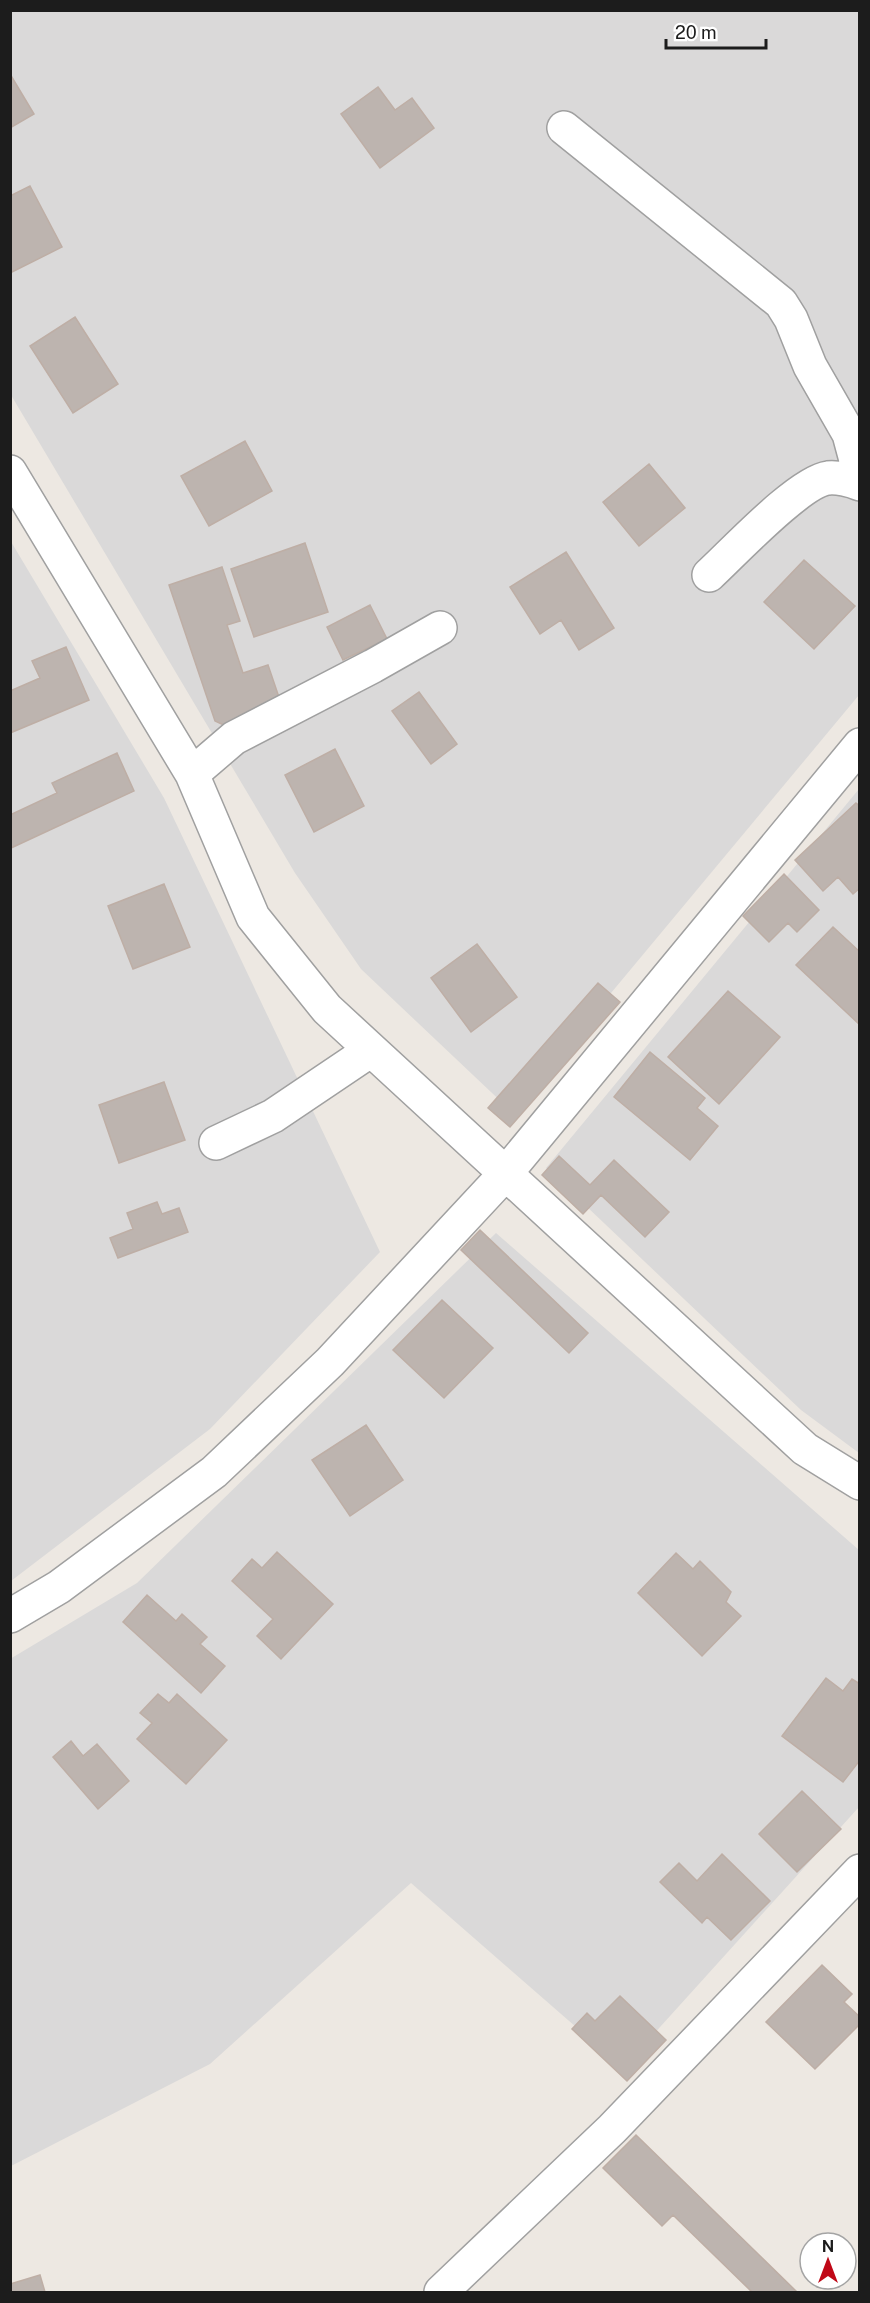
<svg xmlns="http://www.w3.org/2000/svg" width="870" height="2303" font-family="'Public Sans',sans-serif">
<rect width="100%" height="100%" fill="#ede8e2"/>
<path fill="#dad9d9" d="M 10,11 L 859,11 L 859,695 L 512,1112 L 361,969 L 295,873 L 11,395 Z
M 10,540 L 164,798 L 380,1252 L 210,1429 L 11,1581 Z
M 859,789 L 859,1453 L 801,1410 L 546,1168 Z
M 496,1233 L 859,1550 L 859,1807 L 623,2068 L 411,1883 L 210,2064 L 11,2166 L 10,1659 L 137,1583 Z"/>
<path fill="#bdb4af" stroke="#beaea5" stroke-width="1.5" d="M 10,74 L 34,114 L 10,128 Z
M 378,87 L 395,110 L 412,98 L 434,128 L 380,168 L 341,114 Z
M 30,186 L 62,247 L 10,273 L 10,196 Z
M 75,317 L 118,384 L 73,413 L 30,346 Z
M 245,441 L 272,491 L 209,526 L 181,476 Z
M 649,464 L 685,508 L 639,546 L 603,502 Z
M 305,543 L 328,612 L 254,637 L 231,569 Z
M 566,552 L 614,628 L 579,650 L 561,620 L 540,634 L 510,587 Z
M 804,560 L 855,606 L 814,649 L 764,602 Z
M 222,567 L 240,621 L 227,625 L 243,673 L 268,665 L 283,709 L 230,728 L 215,721 L 169,585 Z
M 370,605 L 387,639 L 343,660 L 327,627 Z
M 66,647 L 89,700 L 10,733 L 10,691 L 40,678 L 32,661 Z
M 419,692 L 457,744 L 431,764 L 392,711 Z
M 335,749 L 364,806 L 314,832 L 285,775 Z
M 117,753 L 134,791 L 11,848 L 10,815 L 57,793 L 52,783 Z
M 856,803 L 860,806 L 860,888 L 853,894 L 838,877 L 823,891 L 795,860 Z
M 784,874 L 819,910 L 797,932 L 788,923 L 769,942 L 743,916 Z
M 164,884 L 190,947 L 133,969 L 108,906 Z
M 833,927 L 860,952 L 860,1025 L 796,965 Z
M 477,944 L 517,997 L 471,1032 L 431,978 Z
M 598,983 L 620,1002 L 510,1127 L 488,1108 Z
M 728,991 L 780,1037 L 719,1104 L 668,1057 Z
M 650,1052 L 705,1098 L 697,1108 L 718,1126 L 690,1160 L 614,1097 Z
M 164,1082 L 185,1140 L 119,1163 L 99,1105 Z
M 559,1156 L 590,1185 L 614,1160 L 669,1212 L 645,1237 L 601,1195 L 583,1214 L 542,1175 Z
M 157,1202 L 162,1214 L 179,1208 L 188,1232 L 118,1258 L 110,1238 L 133,1229 L 127,1213 Z
M 480,1230 L 588,1333 L 569,1353 L 461,1250 Z
M 442,1300 L 493,1348 L 444,1398 L 393,1350 Z
M 366,1425 L 403,1480 L 350,1516 L 312,1460 Z
M 277,1552 L 333,1604 L 281,1659 L 257,1636 L 273,1619 L 232,1581 L 252,1559 L 262,1568 Z
M 676,1553 L 693,1569 L 700,1561 L 731,1592 L 726,1602 L 741,1616 L 702,1656 L 638,1593 Z
M 147,1595 L 176,1621 L 182,1614 L 207,1637 L 200,1644 L 225,1666 L 201,1693 L 123,1622 Z
M 826,1678 L 843,1691 L 852,1679 L 860,1684 L 860,1760 L 843,1782 L 782,1736 Z
M 158,1694 L 169,1703 L 177,1694 L 227,1740 L 186,1784 L 137,1739 L 152,1723 L 140,1713 Z
M 71,1741 L 83,1756 L 97,1744 L 129,1781 L 98,1809 L 53,1757 Z
M 802,1791 L 841,1829 L 797,1872 L 759,1834 Z
M 722,1854 L 770,1901 L 731,1940 L 707,1917 L 702,1923 L 660,1882 L 679,1863 L 697,1881 Z
M 822,1965 L 852,1994 L 844,2002 L 860,2017 L 860,2024 L 815,2069 L 766,2022 Z
M 620,1996 L 666,2040 L 627,2081 L 572,2029 L 587,2013 L 595,2021 Z
M 636,2135 L 797,2292 L 752,2292 L 673,2215 L 662,2226 L 603,2168 Z
M 40,2275 L 45,2292 L 10,2292 L 10,2284 Z"/>
<g fill="none" stroke-linecap="round" stroke-linejoin="round">
<defs>
<path id="minor" d="M 564,128 L 781,303 L 791,319 L 810,366 L 849,434 L 860,475
M 10,472 L 192,774 L 253,917 L 327,1009 L 805,1449 L 860,1483
M 709,575 C 734,552 799,482 828,478 C 837,477 851,480 860,484
M 192,774 L 234,738 L 373,666 L 440,628
M 216,1143 L 273,1116 L 371,1050
M 10,1616 L 59,1587 L 214,1472 L 330,1362 L 506,1173 L 860,745
M 441,2292 L 612,2129 L 860,1871"/>
</defs>
<use href="#minor" stroke="#a0a0a0" stroke-width="36"/>
<use href="#minor" stroke="#fff" stroke-width="33"/>
</g>
<rect width="870" height="2303" fill="none" stroke="#1c1c1c" stroke-width="24"/>
<g transform="translate(828 2261)"><circle r="28" fill="#ffffff" stroke="#a4a4a4" stroke-width="1.5"/>
<path d="M0-4.5L10 22L0 15L-10 22Z" fill="#c00817"/>
<text y="-9" font-size="16" font-weight="bold" text-anchor="middle" fill="#1c1c1c">N</text>
</g>
<path d="M666 39v9h100v-9" fill="none" stroke="#1c1c1c" stroke-width="3"/>
<text x="675" y="39" font-size="18" fill="#1c1c1c" stroke="#ffffff" stroke-width="4.5" paint-order="stroke">20 m</text>
</svg>
